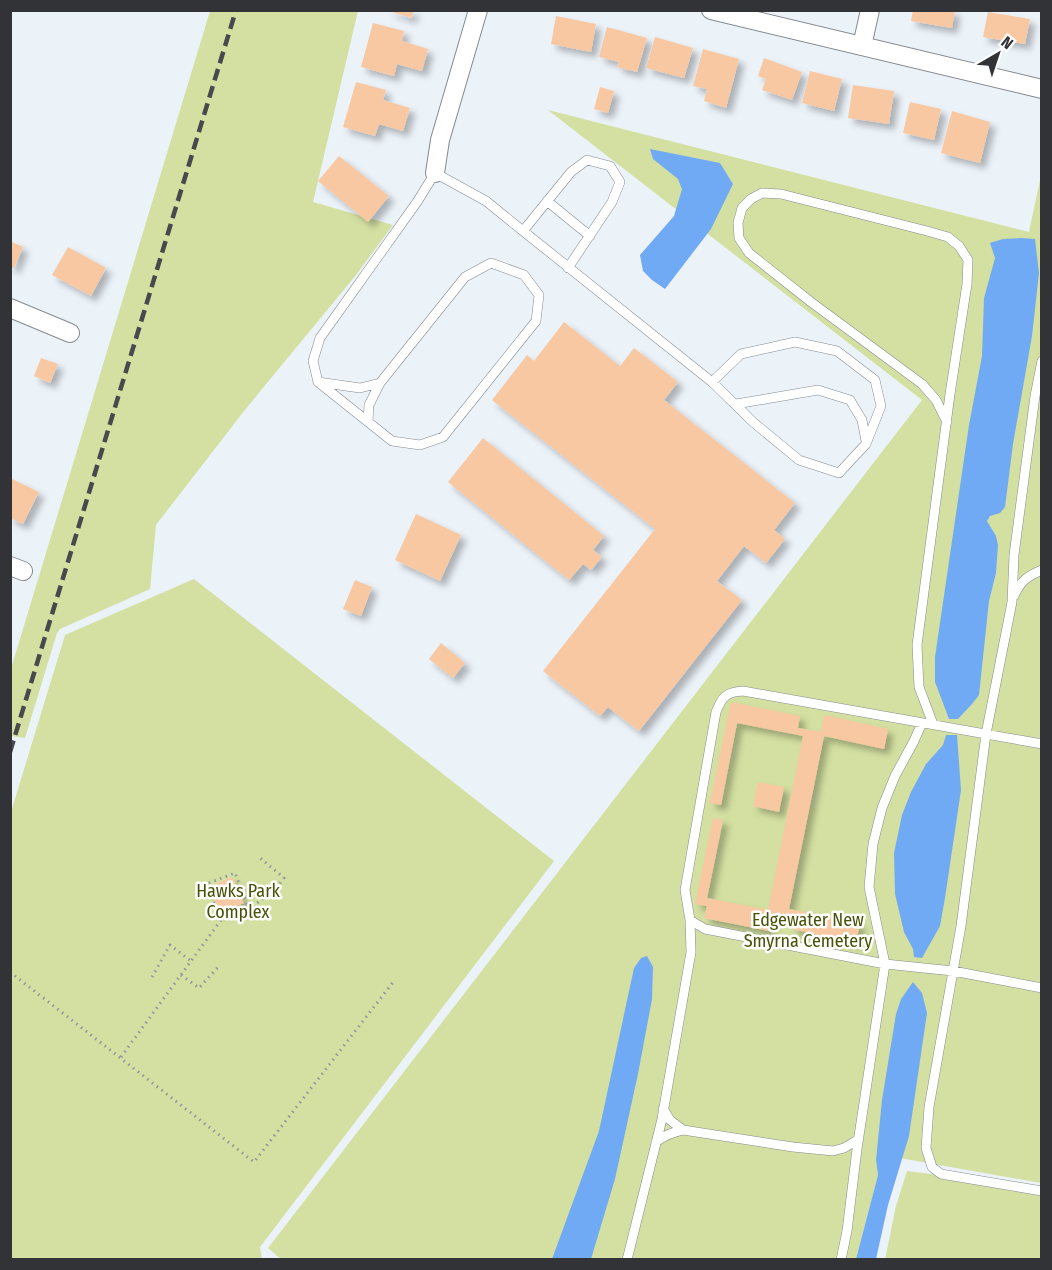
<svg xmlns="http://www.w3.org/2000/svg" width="1052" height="1270" font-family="'Fira Sans Condensed',sans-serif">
<defs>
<filter id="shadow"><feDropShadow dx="5.5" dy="5.5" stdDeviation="3" flood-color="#0004"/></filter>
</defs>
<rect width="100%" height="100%" fill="#ebf2f8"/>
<path fill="#d3e0a1" d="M 210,11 L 358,11 L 313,202 L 393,225 L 356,275 L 244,411 L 156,525 L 150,589 L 60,629 L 57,633 L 25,738 L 11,736 L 10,672 Z
M 548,110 L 1029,232 L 1041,175 L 1041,1183 L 877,1154 L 876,1160 L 878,1175 L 856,1259 L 282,1260 L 268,1248 L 922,400 Z
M 194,579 L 554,861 L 260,1247 L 262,1259 L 11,1260 L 11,812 L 65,635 Z
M 907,1171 L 977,1180 L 1041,1195 L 1041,1259 L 885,1260 L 896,1206 Z"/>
<path fill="#71aaf4" d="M 650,149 L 720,163 L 733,184 L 711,229 L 665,289 L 652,280 L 643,271 L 640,255 L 674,216 L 682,189 L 678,179 L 653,159 Z
M 1021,238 L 1035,239 L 1039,273 L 1032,336 L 1013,444 L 1005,507 L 1000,513 L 990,516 L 987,521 L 996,536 L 998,545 L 996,573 L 989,601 L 979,695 L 972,704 L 958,719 L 949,719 L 935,682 L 935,657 L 969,425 L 982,356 L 984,298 L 995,258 L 990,243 L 1003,239 Z
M 946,735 L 957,735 L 961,790 L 945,898 L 940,926 L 922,958 L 914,957 L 913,949 L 904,932 L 895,894 L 894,853 L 902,815 L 911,792 L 926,764 L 943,745 Z
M 647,956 L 653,967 L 652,999 L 638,1074 L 615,1179 L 591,1259 L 552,1259 L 599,1131 L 634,968 L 641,958 Z
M 913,982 L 922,993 L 927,1013 L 909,1136 L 888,1205 L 876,1259 L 856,1259 L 878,1175 L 876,1160 L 882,1100 L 896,1014 L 901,999 Z"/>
<path fill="#f8c8a2" filter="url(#shadow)" d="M 386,10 L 414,10 L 411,18 Z
M 913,10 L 955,10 L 952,28 L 911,21 Z
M 988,12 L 1030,19 L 1025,44 L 983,37 Z
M 556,16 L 596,24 L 591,52 L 551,44 Z
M 373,23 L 404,31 L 402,41 L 428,49 L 422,71 L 397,64 L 394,76 L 361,67 Z
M 607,27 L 647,38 L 637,72 L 617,67 L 619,62 L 599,57 Z
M 655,37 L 693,48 L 684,78 L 646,68 Z
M 703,49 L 739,59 L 726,108 L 704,101 L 707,89 L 693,86 Z
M 764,58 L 802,72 L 792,100 L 762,90 L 766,79 L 758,76 Z
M 810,71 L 842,79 L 834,111 L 802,103 Z
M 356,82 L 386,90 L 383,100 L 410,108 L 403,131 L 379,124 L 375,136 L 343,127 Z
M 853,85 L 894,91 L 889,124 L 848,118 Z
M 600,87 L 614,91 L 608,113 L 594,109 Z
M 910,102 L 941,109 L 934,140 L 903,133 Z
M 952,111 L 990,122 L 980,163 L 941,153 Z
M 339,156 L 389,196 L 368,222 L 318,181 Z
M 10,241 L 23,247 L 14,268 L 10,267 Z
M 68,247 L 106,268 L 91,296 L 52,275 Z
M 564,322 L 620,366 L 634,348 L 678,382 L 664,400 L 795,503 L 774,530 L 785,539 L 766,563 L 744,546 L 717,581 L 742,600 L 639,731 L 608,707 L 600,716 L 543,671 L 655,529 L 492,400 L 527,355 L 534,361 Z
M 41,358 L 58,364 L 50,383 L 34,376 Z
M 483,438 L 604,536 L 593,550 L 602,557 L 591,570 L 583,564 L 569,580 L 448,482 Z
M 10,478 L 39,492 L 23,524 L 10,518 Z
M 416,514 L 461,535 L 440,581 L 395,560 Z
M 355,580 L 372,587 L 361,616 L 343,609 Z
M 441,643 L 465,663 L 453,678 L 429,659 Z
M 731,702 L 800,716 L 798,728 L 821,732 L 824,715 L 888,729 L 884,749 L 824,736 L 789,909 L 860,923 L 856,943 L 792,929 L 794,918 L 772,913 L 769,931 L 704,918 L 707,906 L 695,904 L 713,818 L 723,820 L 707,898 L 768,910 L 803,736 L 737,723 L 721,805 L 710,803 Z
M 758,782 L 784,787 L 779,812 L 753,806 Z
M 232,877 L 244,903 L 220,913 L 209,887 Z"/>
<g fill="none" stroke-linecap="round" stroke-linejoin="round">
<defs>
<path id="lane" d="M 547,201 L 590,236
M 523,231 L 571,172 L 587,160 L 610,166 L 620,182 L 612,202 L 568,268
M 1042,361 L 1035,396 L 1014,555 L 1012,602 L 986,734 L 961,926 L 929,1107 L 926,1148 L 932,1167 L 941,1174 L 1042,1191
M 318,382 L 360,388 L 380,383 L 465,277 L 491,263 L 524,275 L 539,295 L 536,321 L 443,437 L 420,445 L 392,441 L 318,382 L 313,361 L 320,338 L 417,202 L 435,173 L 486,201 L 523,231 L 712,382 L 753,422 L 799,460 L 839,473 L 866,444 L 881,406 L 875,380 L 837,351 L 795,342 L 741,354 L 712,382
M 736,404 L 818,390 L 850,400 L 862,420 L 866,441
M 368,422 L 369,405 L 380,383
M 1014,596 C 1020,582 1027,576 1042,570
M 933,724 L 919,687 L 917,645 L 950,394 L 967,284 L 968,260 L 959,246 L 948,237 L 927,231 L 781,194 L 762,193 L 751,199 L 742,208 L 738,223 L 739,238 L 749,253 L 811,302 L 922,384 L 936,400 L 947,422
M 690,920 L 705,929 L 885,964 L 953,971 L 1042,988
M 663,1109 L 670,1120 L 683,1130
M 656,1142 C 665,1135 672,1132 683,1130 L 793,1147 L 833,1151 L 844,1148 L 859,1139
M 627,1260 L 662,1119 L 691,952 L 690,920 L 685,890 L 716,712 C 722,697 726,692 743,691 L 1042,744
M 841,1260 L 847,1231 L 857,1149 L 885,964 L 869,887 L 873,844 L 882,808 L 895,776 L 914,741 L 922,723"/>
<path id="street" d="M 711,10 L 1042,89
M 862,46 L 870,10
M 435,173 L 440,140 L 478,10
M 10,308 L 70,333
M 10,566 L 23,571"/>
</defs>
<use href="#lane" stroke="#848a90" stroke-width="10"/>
<use href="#street" stroke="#848a90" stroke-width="20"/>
<path stroke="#93979c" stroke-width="3" stroke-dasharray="1.5 4.5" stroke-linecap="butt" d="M 221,920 L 206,884 L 235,873 L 249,909
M 10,972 L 254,1162 L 394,981
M 181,975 L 199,988 L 220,965
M 152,977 L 170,945 L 191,961
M 121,1057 L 221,920 L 249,909 L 275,890 L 284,878 L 259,857"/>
<use href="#lane" stroke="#fff" stroke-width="9"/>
<use href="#street" stroke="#fff" stroke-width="18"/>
<path stroke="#474a4d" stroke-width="4.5" stroke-dasharray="12 6" stroke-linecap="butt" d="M 10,752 L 236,10"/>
</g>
<g text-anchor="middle" stroke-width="5" stroke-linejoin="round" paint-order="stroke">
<g font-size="18" fill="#485207" stroke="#fefefe">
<text x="238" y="897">Hawks Park<tspan x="238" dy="21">Complex</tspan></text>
<text x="808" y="926">Edgewater New<tspan x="808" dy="21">Smyrna Cemetery</tspan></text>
</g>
</g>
<rect width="1052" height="1270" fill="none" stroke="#313336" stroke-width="24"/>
<g transform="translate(998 54) rotate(39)" stroke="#fefefe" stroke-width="4.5" paint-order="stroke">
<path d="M0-4.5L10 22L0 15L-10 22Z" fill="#313336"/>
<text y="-9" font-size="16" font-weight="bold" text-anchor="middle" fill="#313336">N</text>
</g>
</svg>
